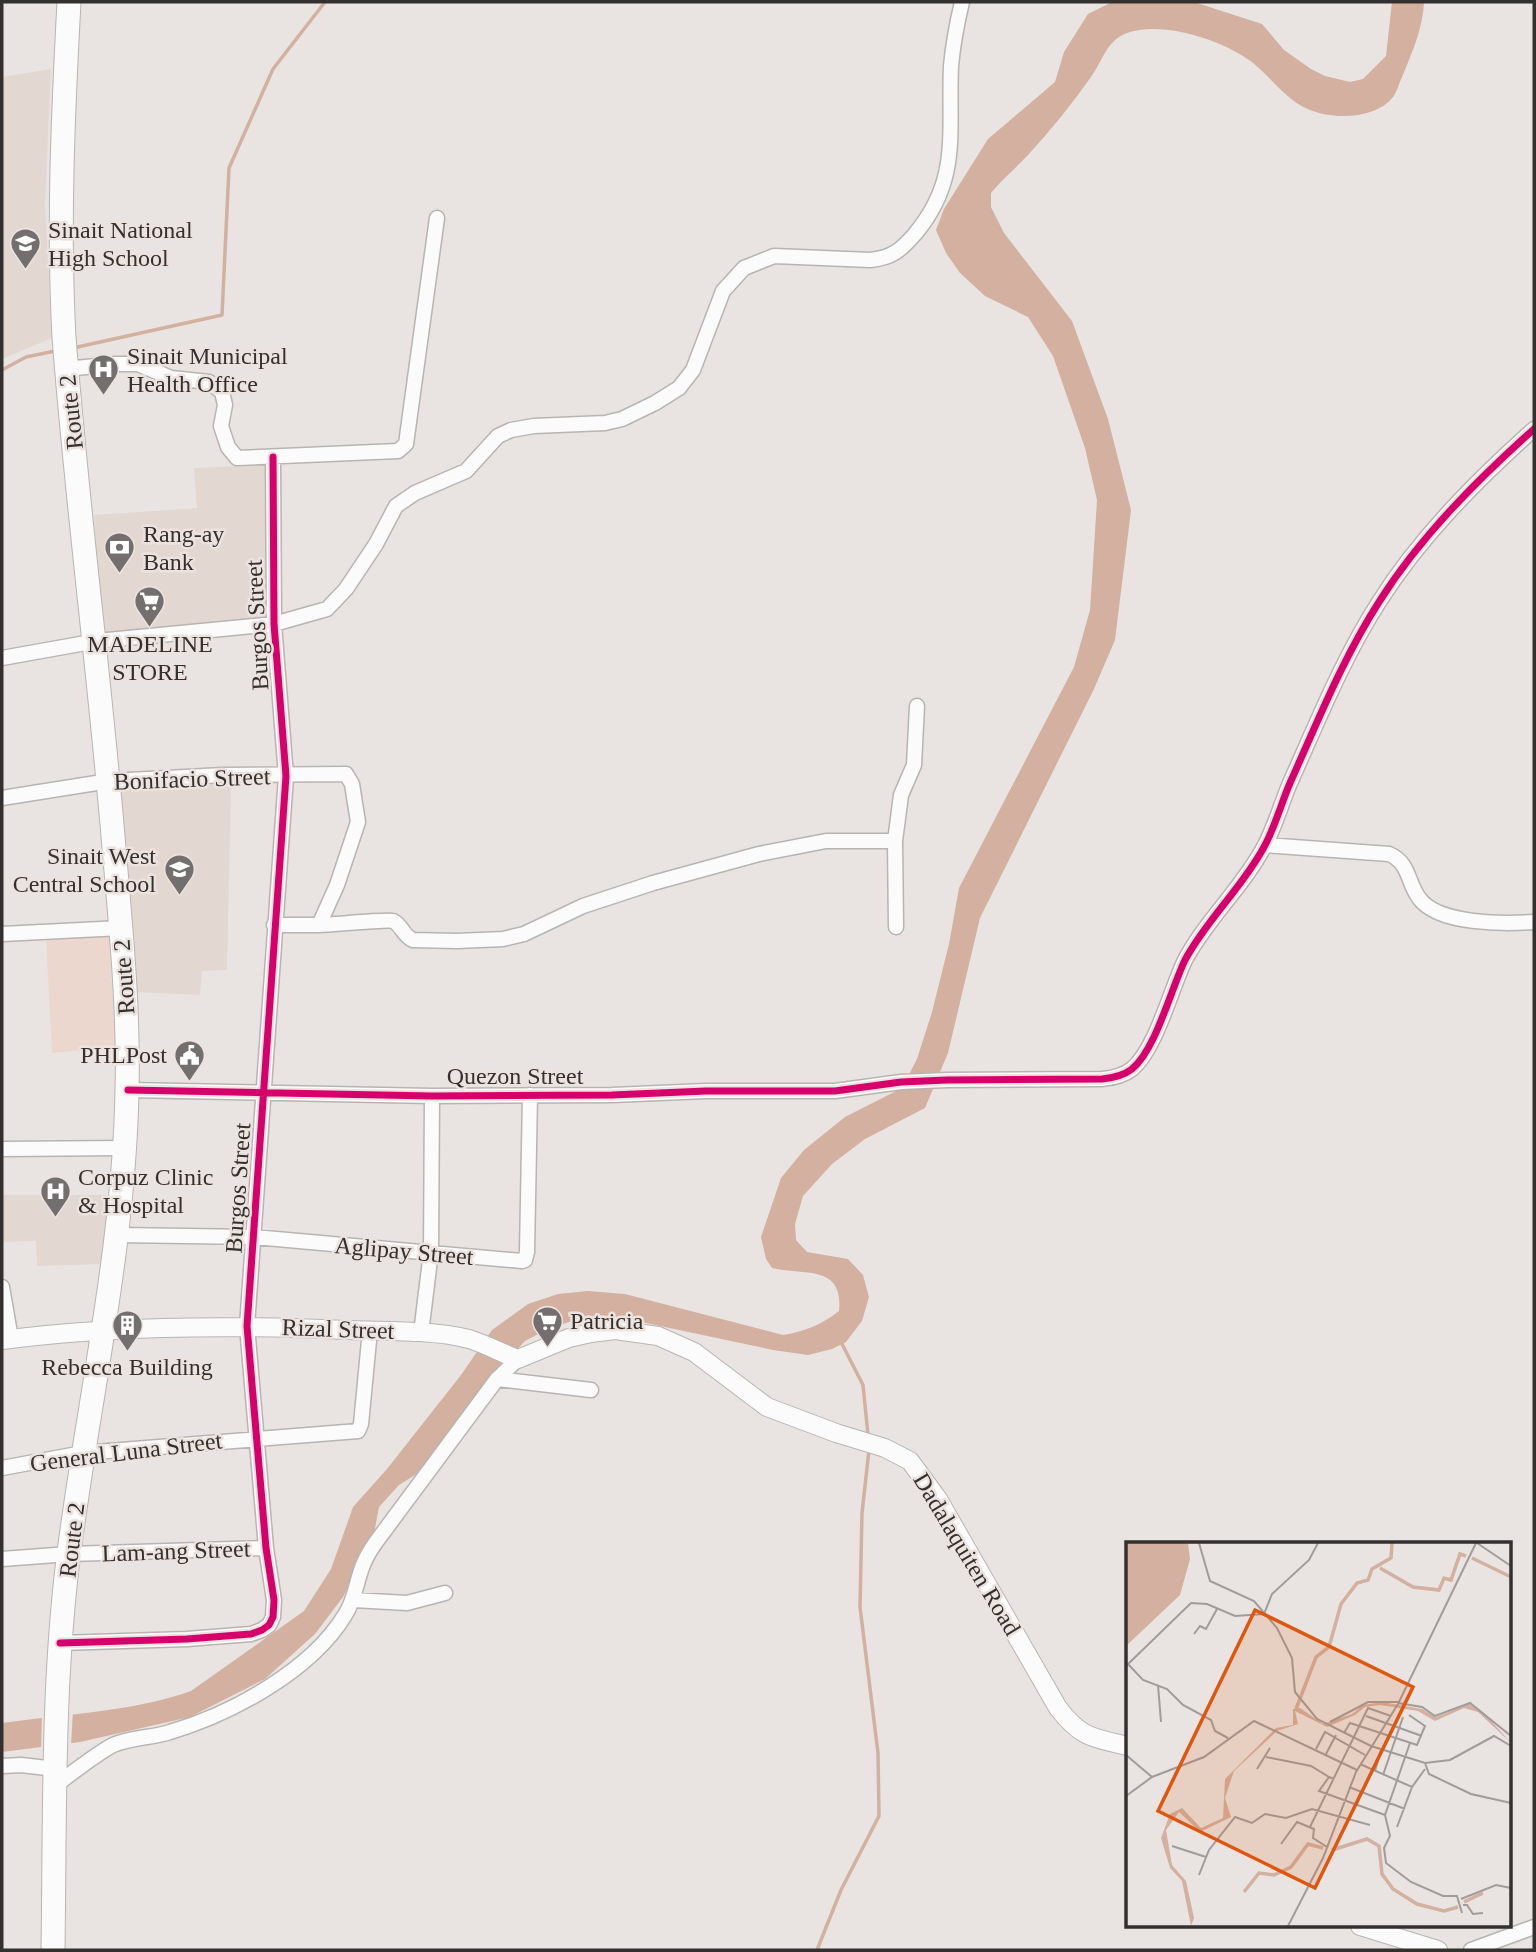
<svg xmlns="http://www.w3.org/2000/svg" width="1536" height="1952" font-family="Georgia,serif">
<rect width="100%" height="100%" fill="#e9e4e2"/>
<path fill="#e3d7d2" d="M 51,69 L 45,204 L 52,338 L 2,359 L 2,77 Z
M 266,465 L 269,618 L 102,635 L 94,515 L 197,508 L 194,468 Z
M 231,782 L 227,970 L 202,971 L 200,995 L 134,992 L 119,788 Z
M 2,1195 L 111,1195 L 103,1264 L 37,1266 L 36,1241 L 2,1242 Z"/>
<path fill="#ecd7ce" d="M 109,936 L 116,1047 L 52,1053 L 46,939 Z"/>
<path fill="#d3b09f" d="M 1112,2 L 1194,2 L 1262,24 L 1284,50 L 1311,69 L 1325,76 L 1350,82 L 1363,79 L 1386,56 L 1392,2 L 1424,2 C 1423,28 1412,53 1402,77 C 1399,83 1397,92 1393,97 C 1373,122 1324,120 1300,105 C 1282,94 1268,75 1252,62 C 1223,40 1162,20 1127,33 C 1107,40 1103,60 1091,77 C 1072,104 1051,130 1028,155 C 1016,168 1002,179 991,193 L 991,207 L 1004,233 L 1072,321 L 1108,419 L 1131,510 L 1115,640 L 1094,689 L 980,918 L 948,1053 L 925,1108 L 865,1139 L 832,1164 L 803,1196 L 795,1224 L 796,1240 L 807,1252 L 848,1259 L 863,1275 L 869,1297 L 862,1321 L 846,1342 L 832,1349 L 808,1355 L 773,1350 L 613,1316 L 569,1322 L 544,1331 L 525,1341 L 499,1368 L 436,1456 L 415,1475 L 399,1485 L 379,1507 L 373,1539 L 343,1597 L 315,1634 L 265,1679 L 190,1717 L 80,1742 L 2,1752 L 2,1723 C 64,1714 132,1712 191,1691 L 304,1611 L 331,1569 L 353,1507 L 387,1469 L 461,1375 L 492,1330 L 528,1304 L 558,1294 L 588,1291 L 625,1294 L 783,1335 C 806,1331 821,1325 839,1311 C 844,1263 802,1276 772,1268 L 766,1259 L 761,1237 L 781,1178 L 804,1150 L 845,1117 L 902,1088 L 917,1059 L 932,1012 L 949,944 L 959,888 L 1074,667 L 1090,610 L 1097,500 L 1085,448 L 1053,356 L 1028,317 L 985,296 L 960,273 L 946,253 L 936,230 L 944,209 L 988,139 L 1055,82 L 1064,52 L 1088,14 Z"/>
<path fill="#e9e4e2" d="M 73,1710 L 71,1746 L 41,1750 L 42,1714 Z"/>
<g fill="none" stroke-linecap="round" stroke-linejoin="round">
<path stroke="#d3b09f" stroke-width="3.5" d="M 73,348 L 222,315 L 229,168 L 273,69 L 325,2
M 2,370 L 26,357 L 55,351
M 840,1340 L 863,1385 L 868,1435
M 817,1950 L 841,1890 L 879,1816 L 878,1753 L 860,1607 L 862,1513 L 869,1450"/>
<defs>
<path id="minor" d="M 66,369 L 115,364 L 138,364 L 171,378 L 209,382 L 222,392 L 225,405 L 221,426 L 228,447 L 237,458 L 398,451 L 406,444 L 437,218
M 2,658 L 97,641 L 274,624 L 327,609 L 346,589 L 376,544 L 396,506 L 415,493 L 466,471 L 498,436 L 511,430 L 534,426 L 605,423 L 622,419 L 655,403 L 679,388 L 693,370 L 723,291 L 744,268 L 774,256 L 870,260 C 892,258 901,250 915,234 C 961,179 948,132 951,66 C 953,44 957,23 962,2
M 2,798 L 109,781 L 223,775 L 346,774 L 352,784 L 358,822 L 337,885 L 319,925 L 274,925
M 1265,845 L 1389,854 C 1410,863 1407,882 1419,898 C 1438,925 1505,924 1534,922
M 319,925 C 331,925 387,919 393,921 C 402,925 403,936 413,940 L 457,941 L 503,939 L 524,934 L 583,906 L 653,883 L 759,854 L 826,841 L 895,841
M 896,927 L 895,841 L 901,795 L 914,765 L 917,706
M 2,934 L 121,928
M 128,1090 L 432,1096 L 612,1095 L 706,1091 L 835,1091 L 901,1082 L 947,1080 L 1102,1079 C 1113,1078 1123,1076 1132,1069 C 1156,1049 1171,989 1185,960 C 1207,919 1242,888 1264,847 C 1275,827 1281,804 1290,783 C 1317,723 1343,658 1379,602 C 1420,537 1477,480 1534,429
M 2,1149 L 126,1148
M 118,1235 L 254,1237 L 522,1261 L 525,1260 L 527,1252 L 530,1095
M 2,1287 L 11,1339
M 421,1333 L 431,1252 L 432,1096
M 497,1379 L 591,1390
M 2,1468 L 83,1453 L 358,1431 L 361,1424 L 370,1330
M 2,1559 L 69,1554 L 266,1548
M 353,1600 L 407,1603 L 445,1593
M 60,1643 L 187,1639 L 251,1634 L 262,1630 L 269,1625 L 273,1617 L 274,1600 L 266,1548 L 247,1326 L 286,776 L 274,624 L 273,457
M 2,1766 L 21,1765 L 56,1769
M 56,1785 C 72,1773 96,1754 113,1745 C 131,1737 152,1738 170,1732 C 231,1714 311,1671 345,1615 C 355,1600 356,1582 363,1565 C 366,1557 371,1549 376,1542 L 497,1379 L 518,1359
M 1471,1950 L 1534,1927"/>
<path id="tertiary" d="M 2,1340 C 115,1325 233,1325 347,1330 C 384,1331 434,1330 469,1339 C 485,1344 502,1353 518,1359 L 569,1338 L 591,1333 L 615,1330 L 658,1336 L 694,1352 L 767,1407 L 836,1433 L 885,1448 L 910,1461 L 938,1499 L 1058,1708 C 1081,1738 1093,1738 1128,1746
M 1360,1926 L 1438,1950"/>
<path id="trunk" d="M 53,1950 C 55,1818 52,1683 69,1552 C 89,1398 124,1247 127,1091 C 129,1010 121,929 114,848 C 100,677 77,507 64,337 C 58,225 63,114 69,2"/>
</defs>
<use href="#minor" stroke="#b8b4b2" stroke-width="17"/>
<use href="#tertiary" stroke="#b8b4b2" stroke-width="20"/>
<use href="#trunk" stroke="#b8b4b2" stroke-width="25"/>
<use href="#minor" stroke="#fcfbfb" stroke-width="14"/>
<use href="#tertiary" stroke="#fcfbfb" stroke-width="18"/>
<use href="#trunk" stroke="#fcfbfb" stroke-width="23"/>
<defs>
<path id="cycleway" d="M 128,1090 L 432,1096 L 612,1095 L 706,1091 L 835,1091 L 901,1082 L 947,1080 L 1102,1079 C 1113,1078 1123,1076 1132,1069 C 1156,1049 1171,989 1185,960 C 1207,919 1242,888 1264,847 C 1275,827 1281,804 1290,783 C 1317,723 1343,658 1379,602 C 1420,537 1477,480 1534,429
M 60,1643 L 187,1639 L 251,1634 L 262,1630 L 269,1625 L 273,1617 L 274,1600 L 266,1548 L 247,1326 L 286,776 L 274,624 L 273,457"/>
</defs>
<use href="#cycleway" stroke="#ece3df" stroke-width="11"/>
<use href="#cycleway" stroke="#d6006c" stroke-width="7"/>
</g>
<defs>
<symbol id="school-pin" viewBox="-11 -11 22 30"><path d="M0 17L-7.5 6A9.5 9.5 0 1 1 7.5 6Z" fill="#736f6e" stroke="#ece3df"/><path d="M0-5L7-2L0 1L-7-2ZM-4 1L0 2.5L4 1V4Q0 6-4 4Z" fill="#fff"/></symbol>
<symbol id="hospital-pin" viewBox="-11 -11 22 30"><path d="M0 17L-7.5 6A9.5 9.5 0 1 1 7.5 6Z" fill="#736f6e" stroke="#ece3df"/><path d="M-5-5h3v3.5h4V-5h3V5h-3V1.5h-4V5h-3Z" fill="#fff"/></symbol>
<symbol id="bank-pin" viewBox="-11 -11 22 30"><path d="M0 17L-7.5 6A9.5 9.5 0 1 1 7.5 6Z" fill="#736f6e" stroke="#ece3df"/><path d="M-6-4H6V4H-6ZM0-2.3a2.3 2.3 0 1 0 0 4.6a2.3 2.3 0 1 0 0-4.6Z" fill="#fff"/></symbol>
<symbol id="supermarket-pin" viewBox="-11 -11 22 30"><path d="M0 17L-7.5 6A9.5 9.5 0 1 1 7.5 6Z" fill="#736f6e" stroke="#ece3df"/><path d="M-6-5.5h2.5l.6 2H6L4.5 2H-2.5L-4.4-4H-6ZM-1.5 3.2a1.3 1.3 0 1 0 .1 0ZM3 3.2a1.3 1.3 0 1 0 .1 0Z" fill="#fff"/></symbol>
<symbol id="civic-pin" viewBox="-11 -11 22 30"><path d="M0 17L-7.5 6A9.5 9.5 0 1 1 7.5 6Z" fill="#736f6e" stroke="#ece3df"/><path d="M-.6-6.5H3V-4.5H.6V-3L4-1V1h2V6H-6V1h2V-1L-.6-3ZM-1.2 2.5V6h2.4V2.5Z" fill="#fff"/></symbol>
<symbol id="building-pin" viewBox="-11 -11 22 30"><path d="M0 17L-7.5 6A9.5 9.5 0 1 1 7.5 6Z" fill="#736f6e" stroke="#ece3df"/><path d="M-4-6H4V6H1V3H-1V6H-4ZM-2.5-4.3h1.7v1.8h-1.7ZM.8-4.3h1.7v1.8H.8ZM-2.5-1h1.7V.8h-1.7ZM.8-1h1.7V.8H.8Z" fill="#fff"/></symbol>
</defs>
<g fill-rule="evenodd">
<use href="#school-pin" x="8" y="226" width="35" height="47"/>
<use href="#hospital-pin" x="86" y="352" width="35" height="47"/>
<use href="#bank-pin" x="102" y="530" width="35" height="47"/>
<use href="#supermarket-pin" x="132" y="584" width="35" height="47"/>
<use href="#school-pin" x="162" y="852" width="35" height="47"/>
<use href="#civic-pin" x="172" y="1038" width="35" height="47"/>
<use href="#hospital-pin" x="38" y="1174" width="35" height="47"/>
<use href="#supermarket-pin" x="530" y="1304" width="35" height="47"/>
<use href="#building-pin" x="110" y="1308" width="35" height="47"/>
</g>
<g text-anchor="middle" stroke-width="5" stroke-linejoin="round" paint-order="stroke">
<g font-size="24" fill="#34302f" stroke="#ece3df" text-anchor="start">
<text x="48" y="238">Sinait National<tspan x="48" dy="28">High School</tspan></text>
<text x="127" y="364">Sinait Municipal<tspan x="127" dy="28">Health Office</tspan></text>
<text x="143" y="542">Rang-ay<tspan x="143" dy="28">Bank</tspan></text>
<text x="150" y="652" text-anchor="middle">MADELINE<tspan x="150" dy="28">STORE</tspan></text>
<text x="156" y="864" text-anchor="end">Sinait West<tspan x="156" dy="28">Central School</tspan></text>
<text x="167" y="1063" text-anchor="end">PHLPost</text>
<text x="78" y="1185">Corpuz Clinic<tspan x="78" dy="28">&amp; Hospital</tspan></text>
<text x="570" y="1329">Patricia</text>
<text x="127" y="1375" text-anchor="middle">Rebecca Building</text>
</g>
<g font-size="24" fill="#34302f" stroke="#ece3df">
<text transform="translate(71 412) rotate(-96)" y="8">Route 2</text>
<text transform="translate(257 625) rotate(-93)" y="8">Burgos Street</text>
<text transform="translate(192 779) rotate(-2)" y="8">Bonifacio Street</text>
<text transform="translate(124 977) rotate(-94)" y="8">Route 2</text>
<text x="515" y="1084">Quezon Street</text>
<text transform="translate(238 1188) rotate(-86)" y="8">Burgos Street</text>
<text transform="translate(404 1251) rotate(5)" y="8">Aglipay Street</text>
<text transform="translate(338 1329) rotate(2)" y="8">Rizal Street</text>
<text transform="translate(126 1452) rotate(-7)" y="8">General Luna Street</text>
<text transform="translate(72 1540) rotate(-83)" y="8">Route 2</text>
<text transform="translate(176 1551) rotate(-2)" y="8">Lam-ang Street</text>
<text transform="translate(967 1554) rotate(59)" y="8">Dadalaquiten Road</text>
</g>
</g>
<g transform="translate(1126 1542)">
<rect width="385" height="385" fill="#e9e4e2"/>
<path d="M 0,1 L 62,1 L 64,17 L 54,53 L 0,104 ZM 256,160 L 296,167 L 310,175 L 343,162 L 358,171 L 385,201 L 352,170 L 338,166 L 309,179 L 292,169 L 254,163 L 239,165 L 229,173 L 201,185 L 169,169 L 172,182 L 151,189 L 108,229 L 99,256 L 105,275 L 74,290 L 53,270 L 40,288 L 46,323 L 60,339 L 68,376 L 65,384 L 56,339 L 44,326 L 35,296 L 44,272 L 56,266 L 75,286 L 97,276 L 99,237 L 150,186 L 167,183 L 167,167 L 174,166 L 197,182 L 226,172 L 237,163 Z" fill="#d3b09f"/>
<path fill="none" stroke="#d3b09f" stroke-width="3.5" d="M 346,16 L 385,35M 254,26 L 287,45 L 313,48 L 318,36 L 325,38 L 334,12 L 340,14M 170,167 L 190,115 L 203,105 L 215,62 L 231,41 L 242,38 L 246,27 L 265,16 L 266,1M 206,308 L 241,297 L 253,304 L 256,332 L 267,347 L 291,362 L 318,369 L 332,365M 118,350 L 133,331 L 148,333 L 165,325 L 182,302 L 197,306M 338,360 L 357,351"/>
<path fill="none" stroke="#a19c9a" stroke-width="2" d="M 73,1 L 84,39 L 128,59 L 151,86 L 166,116 L 169,150 L 191,177 L 245,204 L 299,221 L 324,218 L 368,194 L 385,204M 351,1 L 385,24M 68,92 L 74,84 L 80,87 L 91,67M 2,122 L 17,138 L 41,147 L 57,163 L 85,178 L 89,189 L 102,196M 0,124 L 65,61 L 81,62 L 109,74 L 138,72 L 146,52 L 183,18 L 192,1M 32,143 L 35,180M 272,161 L 296,165 L 309,174 L 344,161 L 385,194M 240,174 L 296,194M 204,180 L 242,160 L 273,160M 218,191 L 224,181 L 291,203 L 299,184 L 283,173M 284,201 L 259,273 L 264,294 L 258,306 L 260,321 L 285,340 L 317,354 L 331,354 L 336,371M 190,207 L 199,190 L 239,213M 200,212 L 210,193M 0,213 L 26,235M 140,215 L 185,224 L 203,235M 299,221 L 303,232 L 345,252 L 385,261M 234,222 L 286,245 L 299,227M 131,227 L 144,206M 249,229 L 255,208M 257,233 L 277,175M 208,237 L 203,235 L 193,249 L 259,273M 223,245 L 279,267M 0,254 L 26,235 L 78,215 L 128,179 L 231,228M 184,285 L 242,166 L 265,174M 271,285 L 286,245M 155,302 L 171,280 L 188,287 L 187,296 L 201,305M 46,304 L 80,315M 73,333 L 83,308 L 109,275 L 126,281 L 139,272 L 160,276 L 186,267 L 244,283M 335,357 L 370,343 L 385,346M 337,363 L 341,363 L 347,372 L 357,371M 162,384 L 197,316 L 230,230 L 272,162 L 350,1"/>
<path fill="#df570e" fill-opacity="0.15" stroke="#df570e" stroke-width="3.5" d="M 129,68 L 287,145 L 189,346 L 32,269 Z"/>
<rect width="385" height="385" fill="none" stroke="#34302f" stroke-width="3.5"/>
</g>
<rect width="1536" height="1952" fill="none" stroke="#34302f" stroke-width="7"/>
</svg>
